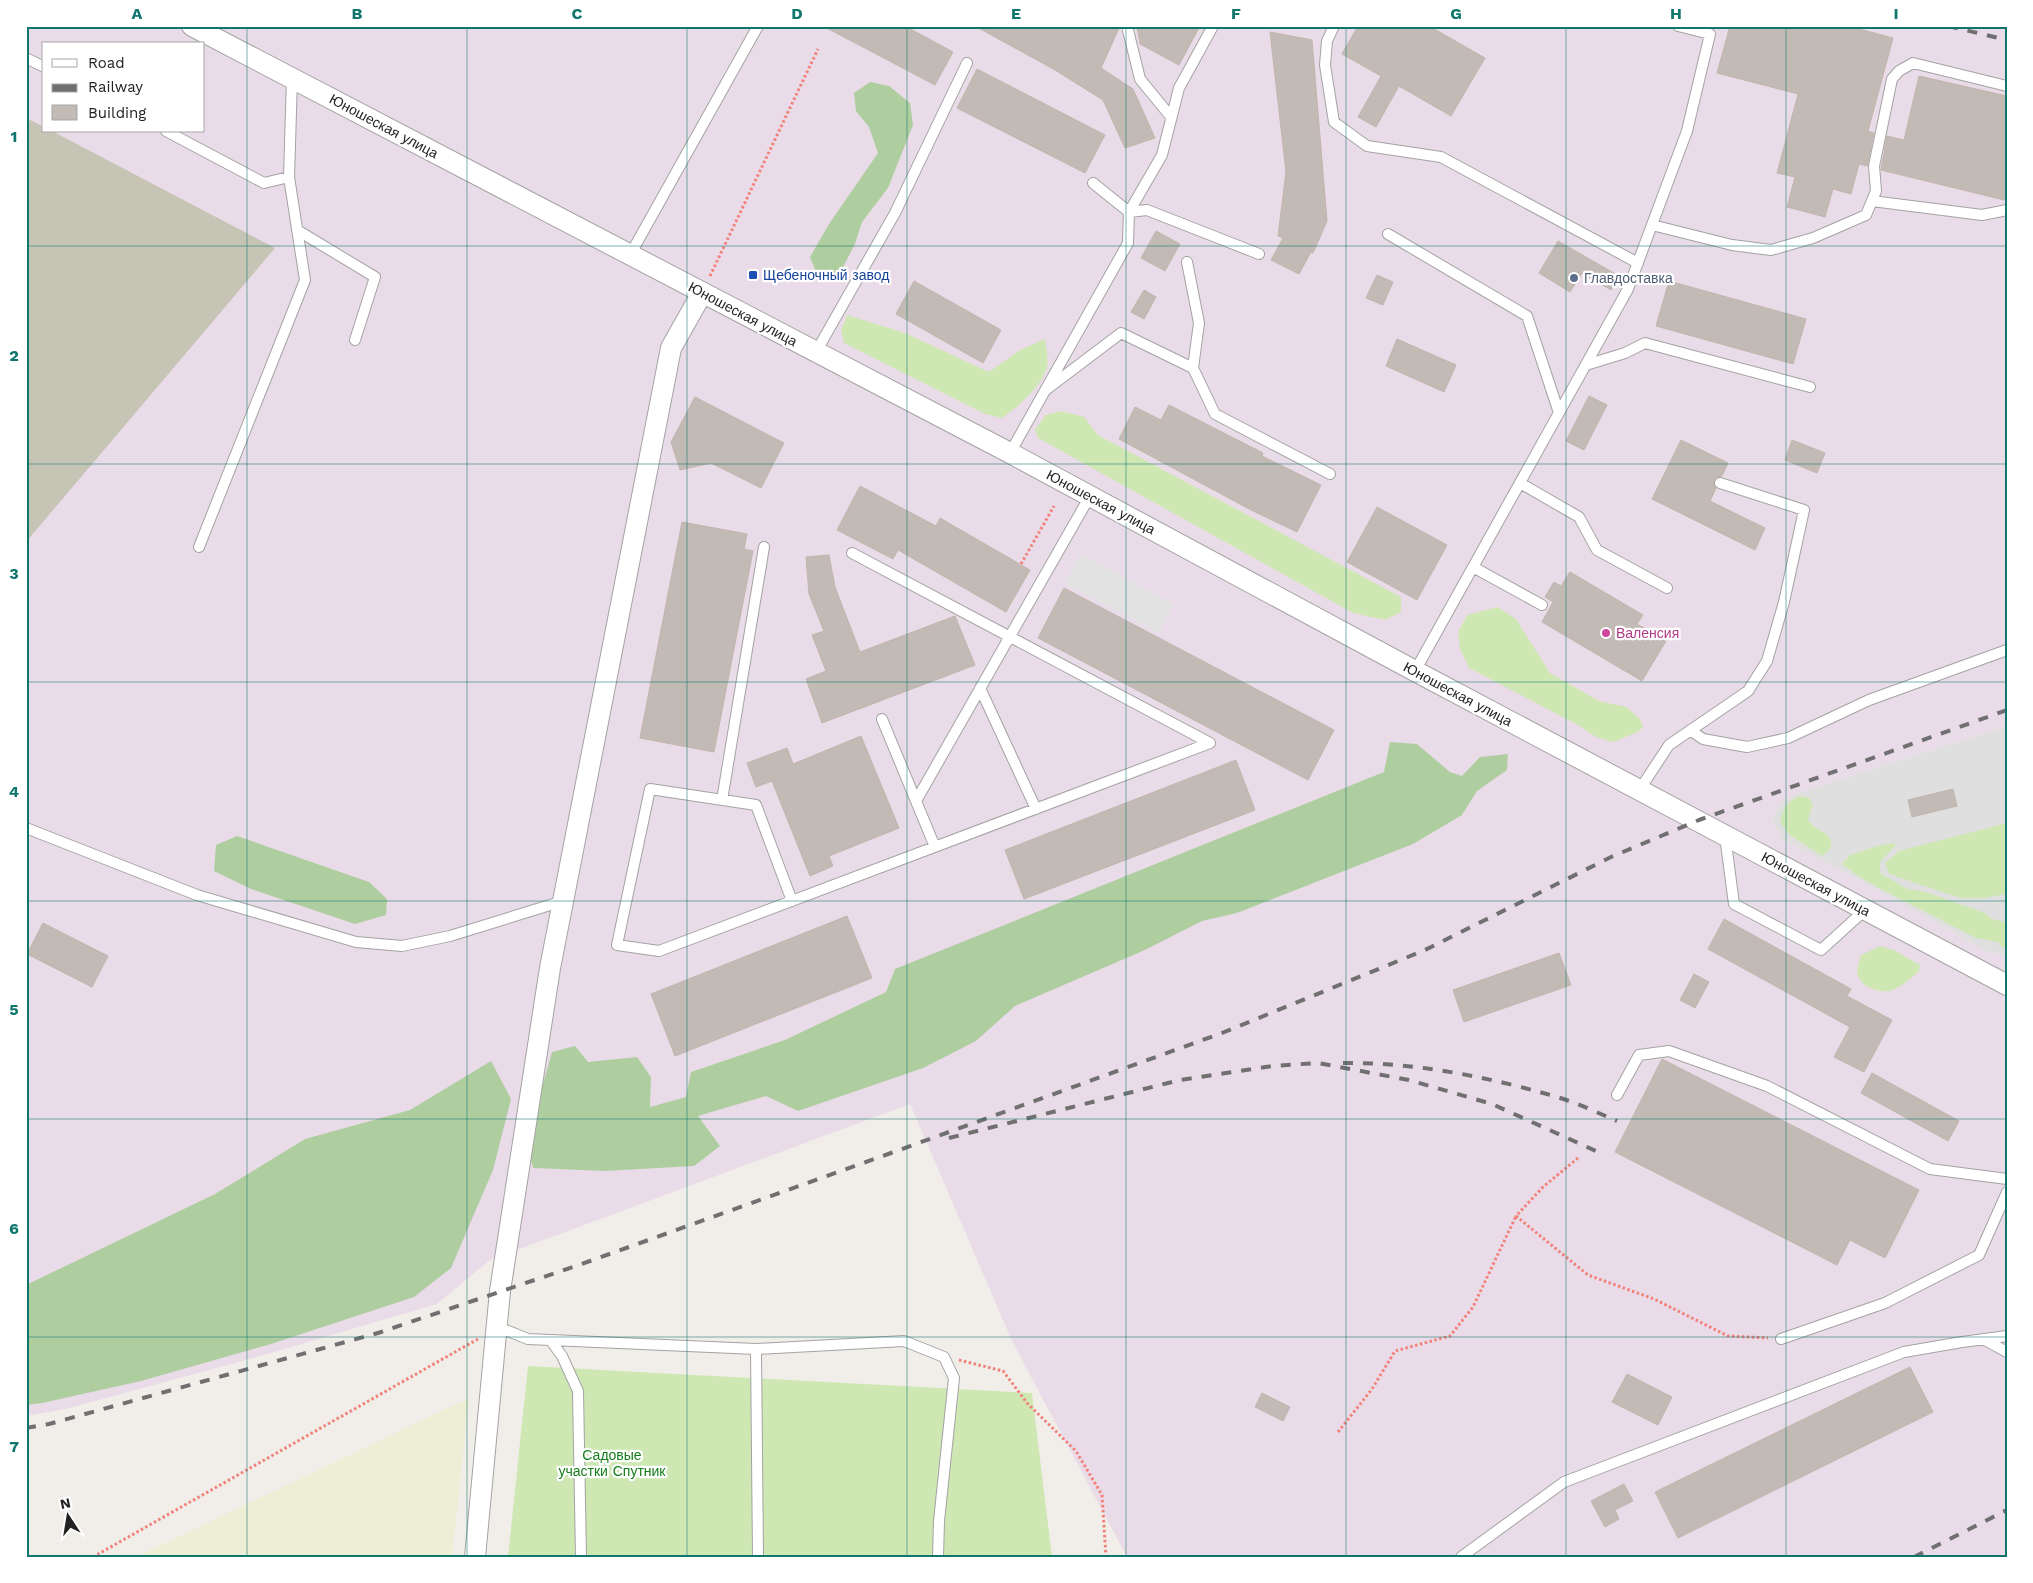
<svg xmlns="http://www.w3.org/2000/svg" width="2033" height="1583" font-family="'Work Sans',sans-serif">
<rect width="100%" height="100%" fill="#f1eee9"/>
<path fill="#e0dfdf" d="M 2007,726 L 2007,955 L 2004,956 L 1986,951 L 1839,869 L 1781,839 L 1772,817 L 1783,801 L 1800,792 Z"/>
<path fill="#eadbe8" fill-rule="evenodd" d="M 26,26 L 2007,26 L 2007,726 L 1800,792 L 1783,801 L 1772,817 L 1781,839 L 1839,869 L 1986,951 L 2004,956 L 2007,955 L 2007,1557 L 1127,1557 L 1013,1343 L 910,1104 L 490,1260 L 437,1304 L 257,1357 L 66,1409 L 26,1416 ZM 44,44 L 204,44 L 204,131 L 44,131 Z"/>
<path fill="#c6c5b5" d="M 26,118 L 44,127 L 44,131 L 52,131 L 275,248 L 26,542 Z"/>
<path fill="#edeed6" d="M 469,1398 L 452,1557 L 136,1557 Z"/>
<path fill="#cfe8b3" d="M 847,315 L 905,333 L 989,372 L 1020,350 L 1045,339 C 1046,348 1049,359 1047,367 C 1042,386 1018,407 1002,418 L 985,414 L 844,343 L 841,330 Z
M 1061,411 L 1084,417 L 1098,435 L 1401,597 L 1401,612 L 1385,620 L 1353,613 L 1038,438 L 1035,429 L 1046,415 Z
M 1498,607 L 1516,619 L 1550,673 L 1599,701 L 1626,707 L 1640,719 L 1643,727 L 1638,732 L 1613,742 L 1596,737 L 1578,725 L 1469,668 L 1460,649 L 1458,632 L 1467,615 Z
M 1798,796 L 1809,798 L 1813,805 L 1808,819 C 1817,834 1833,830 1831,848 L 1822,856 L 1790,835 L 1781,824 C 1781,809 1786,804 1798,796 Z
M 2007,823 L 2007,894 L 1983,898 L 1961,898 L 1889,874 L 1885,863 L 1899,851 Z
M 1895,843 L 1895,846 L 1880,862 L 1880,873 L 1907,889 L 1926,892 L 1985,913 L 1992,919 L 2006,922 L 2007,946 L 2003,948 L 1998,942 L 1976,938 L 1879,888 L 1858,876 L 1842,864 L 1850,855 L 1881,845 Z
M 1880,946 L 1894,950 L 1920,965 L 1919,971 C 1911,978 1901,988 1890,991 C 1882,993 1863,988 1859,978 C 1855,971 1859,962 1861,955 Z
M 528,1366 L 1032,1393 L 1052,1557 L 508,1557 Z"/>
<path fill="#afcea0" d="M 870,82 L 889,86 L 910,103 L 913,125 L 888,188 L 862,222 L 855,244 L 843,267 L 827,278 L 816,272 L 810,257 L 829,224 L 878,153 L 869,127 L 856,111 L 854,93 Z
M 1390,742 L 1417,744 L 1450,772 L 1462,776 L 1480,757 L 1508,754 L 1507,770 L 1477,791 L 1462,815 L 1413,844 L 1237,913 L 1202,921 L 1145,950 L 1015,1006 L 976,1041 L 923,1068 L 798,1111 L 766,1096 L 698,1116 L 720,1146 L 694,1166 L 605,1171 L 533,1168 L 527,1141 L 552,1052 L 575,1046 L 588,1062 L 637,1057 L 651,1077 L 650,1107 L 686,1097 L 691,1072 L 785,1040 L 886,992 L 895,969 L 1384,772 Z
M 237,836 L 369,882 L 387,899 L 386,915 L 355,924 L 251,889 L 214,871 L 216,845 Z
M 491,1061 L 511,1099 L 493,1170 L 451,1268 L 414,1297 L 271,1344 L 141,1381 L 42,1403 L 26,1405 L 26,1285 L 215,1194 L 305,1139 L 410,1110 Z"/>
<path fill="#e2e2e2" d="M 1080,554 L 1174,604 L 1159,633 L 1065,584 Z"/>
<path fill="#c2bab5" stroke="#c2b5ac" d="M 823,26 L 905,26 L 953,52 L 935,85 Z
M 975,26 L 1120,26 L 1101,68 L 1133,89 L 1155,138 L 1125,148 L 1103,100 L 1055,70 Z
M 1137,26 L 1200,26 L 1179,65 L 1140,44 Z
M 1358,26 L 1429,26 L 1485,58 L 1451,116 L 1399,86 L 1376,127 L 1358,117 L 1381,76 L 1342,54 Z
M 1730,26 L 1848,26 L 1893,38 L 1868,131 L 1874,133 L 1867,166 L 1859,164 L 1851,194 L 1833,189 L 1825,217 L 1787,207 L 1795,177 L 1777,173 L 1798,94 L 1717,73 Z
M 1270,32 L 1312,40 L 1327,221 L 1313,253 L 1311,252 L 1299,274 L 1271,260 L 1283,238 L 1278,236 L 1286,172 Z
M 977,69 L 1105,135 L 1085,173 L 957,108 Z
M 1919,76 L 2007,96 L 2007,190 L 2004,200 L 1881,170 L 1887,136 L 1904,140 Z
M 1156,231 L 1180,244 L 1165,271 L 1141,258 Z
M 1558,241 L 1619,276 L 1611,290 L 1582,273 L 1570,292 L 1539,273 Z
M 1377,275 L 1393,282 L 1383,305 L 1366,298 Z
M 914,281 L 1001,330 L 983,363 L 896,314 Z
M 1669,281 L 1806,319 L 1793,364 L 1656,326 Z
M 1144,290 L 1156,297 L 1144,319 L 1131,312 Z
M 1397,339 L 1456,365 L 1444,392 L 1386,366 Z
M 1589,396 L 1607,405 L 1584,450 L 1566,441 Z
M 695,397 L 784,443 L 761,488 L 711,463 L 680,470 L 671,442 Z
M 1169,405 L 1263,453 L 1262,456 L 1321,485 L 1297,532 L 1251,510 L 1119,439 L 1135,407 L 1161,420 Z
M 1681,440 L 1728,463 L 1722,476 L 1716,478 L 1714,480 L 1716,488 L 1710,501 L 1765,528 L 1755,550 L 1652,499 Z
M 1792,440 L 1825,453 L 1817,473 L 1785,460 Z
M 860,486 L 936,526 L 940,518 L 1030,570 L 1006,612 L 898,550 L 893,559 L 837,530 Z
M 1377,507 L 1447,545 L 1417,600 L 1347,562 Z
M 682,522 L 747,534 L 744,549 L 753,551 L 714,752 L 640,738 Z
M 829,555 L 835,587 L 860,652 L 955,616 L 975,665 L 822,723 L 806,679 L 826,671 L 812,635 L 824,631 L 809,594 L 806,557 Z
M 1570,572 L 1643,615 L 1637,624 L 1666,641 L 1642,681 L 1542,622 L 1553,602 L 1545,597 L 1554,582 L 1561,586 Z
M 1064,588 L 1334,730 L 1308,780 L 1038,638 Z
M 861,736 L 899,828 L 829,856 L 833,866 L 810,876 L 772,781 L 756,787 L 747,763 L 787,748 L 793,764 Z
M 1236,760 L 1255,810 L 1024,899 L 1005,850 Z
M 1953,789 L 1957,806 L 1912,817 L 1908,800 Z
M 847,916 L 872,978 L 675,1056 L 651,994 Z
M 1724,919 L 1851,989 L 1847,996 L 1892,1020 L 1864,1072 L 1834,1057 L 1850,1027 L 1708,949 Z
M 43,923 L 108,956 L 92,987 L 27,954 Z
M 1559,953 L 1571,985 L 1464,1022 L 1453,990 Z
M 1694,974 L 1709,982 L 1695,1008 L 1680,1000 Z
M 1662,1059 L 1919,1190 L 1885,1258 L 1850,1240 L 1837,1265 L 1615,1152 Z
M 1872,1073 L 1959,1121 L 1948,1141 L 1861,1093 Z
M 1910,1367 L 1933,1412 L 1678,1538 L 1655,1492 Z
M 1627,1374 L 1672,1397 L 1658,1425 L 1612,1402 Z
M 1262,1393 L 1290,1407 L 1283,1421 L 1255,1407 Z
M 1624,1484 L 1633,1501 L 1615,1510 L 1619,1519 L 1605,1527 L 1591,1501 Z"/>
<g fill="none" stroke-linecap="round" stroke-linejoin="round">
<defs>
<path id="lane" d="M 1127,26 L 1140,79 L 1171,117
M 1334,26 L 1327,41 L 1325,65 L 1334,122 L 1367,146 L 1441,157 L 1638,263
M 26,58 L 44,67
M 166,131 L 264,183 L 289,177 L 292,79
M 1093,183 L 1129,212 L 1147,210 L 1259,254
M 1872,201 L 1982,215 L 2007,210
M 1652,225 L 1732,245 L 1771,250 L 1813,238 L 1866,215 L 1876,191 L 1874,166 L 1892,79 L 1899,71 L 1913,63 L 2007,86
M 297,230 L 375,277 L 355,340
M 1388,234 L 1527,316 L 1559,413
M 630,255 L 758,26
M 1187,262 L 1199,323 L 1193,368
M 816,352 L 895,213 L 967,63
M 1586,365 L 1625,353 L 1645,343 L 1810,387
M 1047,389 L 1121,333 L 1193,368 L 1215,414 L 1330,474
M 1010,453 L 1128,243 L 1129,212 L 1162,155 L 1179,88 L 1213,26
M 1520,483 L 1579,517 L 1597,550 L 1667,588
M 199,547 L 305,280 L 289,177
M 1473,567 L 1542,605
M 1415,671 L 1628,289 L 1687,131 L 1710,34 L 1678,26
M 980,688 L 1036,809
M 882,719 L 935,847
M 1690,730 L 1703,739 L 1747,747 L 1788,738 L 1869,700 L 2007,650
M 1640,789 L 1669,745 L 1748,691 L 1767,661 L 1784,602 L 1804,510 L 1720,483
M 722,800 L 764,547
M 916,801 L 1090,496
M 26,828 L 197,895 L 356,942 L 402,946 L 450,936 L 563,901
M 1725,836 L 1734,904 L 1821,950 L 1865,910
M 792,901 L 756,805 L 650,789 L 617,945 L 659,951 L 1210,743 L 852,553
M 1617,1095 L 1639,1055 L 1669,1051 L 1767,1086 L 1930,1169 L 2007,1179
M 498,1327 L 528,1339 L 756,1349 L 904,1341 L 944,1357 L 954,1378 L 939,1521 L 938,1557
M 1781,1339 L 1885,1303 L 1979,1255 L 2007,1192
M 1983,1339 L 2007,1352
M 551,1341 L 562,1356 L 578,1391 L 581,1557
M 756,1349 L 758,1557
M 1461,1557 L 1564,1482 L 1904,1352 L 1962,1342 L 2007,1336"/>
<path id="street" d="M 192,26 L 1010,453 L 1415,671 L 2007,985
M 475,1557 L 500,1291 L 550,968 L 671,348 L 702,293"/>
</defs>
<use href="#lane" stroke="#a3a3a3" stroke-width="12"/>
<use href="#street" stroke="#a3a3a3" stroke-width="22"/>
<path stroke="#f28179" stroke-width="3" stroke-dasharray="2.5 2.5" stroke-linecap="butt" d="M 710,276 L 818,49
M 1021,564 L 1054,506
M 1578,1158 L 1543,1187 L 1516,1216 L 1588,1275 L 1654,1299 L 1728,1336 L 1768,1338
M 959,1360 L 1003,1371 L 1027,1403 L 1076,1451 L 1102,1495 L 1106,1557
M 1338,1432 L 1372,1389 L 1395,1351 L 1450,1336 L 1473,1307 L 1516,1216
M 93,1557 L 478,1339"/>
<use href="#lane" stroke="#fff" stroke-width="10"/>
<use href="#street" stroke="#fff" stroke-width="20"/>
<path stroke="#707070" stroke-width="4" stroke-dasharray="10 10" stroke-linecap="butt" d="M 1948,26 L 2007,40
M 1343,1063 C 1414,1062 1489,1077 1557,1097 C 1578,1103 1598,1113 1617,1121
M 949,1138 L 1180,1080 L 1272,1066 L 1318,1063 L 1409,1080 L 1492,1104 L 1596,1151
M 26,1428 L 49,1424 L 378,1333 L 576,1266 L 891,1153 L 1222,1033 L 1425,950 L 1611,857 L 1699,820 L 2007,710
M 1914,1557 L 2007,1510"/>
</g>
<path fill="none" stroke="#0f766e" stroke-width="1" stroke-opacity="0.55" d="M 247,26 L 247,1557M 467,26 L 467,1557M 687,26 L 687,1557M 907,26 L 907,1557M 1126,26 L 1126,1557M 1346,26 L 1346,1557M 1566,26 L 1566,1557M 1786,26 L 1786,1557M 26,246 L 2007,246M 26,464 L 2007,464M 26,682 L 2007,682M 26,901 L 2007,901M 26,1119 L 2007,1119M 26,1337 L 2007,1337"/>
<rect fill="#1a4fb4" stroke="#fff" stroke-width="2" x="748" y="270" width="10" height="10" rx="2.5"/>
<circle fill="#5c6f8a" stroke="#fff" stroke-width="2" cx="1574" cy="278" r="5"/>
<circle fill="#d1479c" stroke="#fff" stroke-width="2" cx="1606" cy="633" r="5"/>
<g text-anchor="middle" stroke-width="4.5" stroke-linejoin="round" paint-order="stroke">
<g font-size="14" fill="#222" stroke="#fff">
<text transform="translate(384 126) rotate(28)" y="5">Юношеская улица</text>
<text transform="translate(743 314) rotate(28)" y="5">Юношеская улица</text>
<text transform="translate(1101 502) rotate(28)" y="5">Юношеская улица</text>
<text transform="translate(1458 694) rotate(28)" y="5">Юношеская улица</text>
<text transform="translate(1816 884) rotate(28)" y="5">Юношеская улица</text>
</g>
<g font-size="14" fill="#164399" stroke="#fff" text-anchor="start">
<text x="763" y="280">Щебеночный завод</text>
</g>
<g font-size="14" fill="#4e5e75" stroke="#fff" text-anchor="start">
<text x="1584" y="283">Главдоставка</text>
</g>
<g font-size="14" fill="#b23c85" stroke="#fff" text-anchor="start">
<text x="1616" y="638">Валенсия</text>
</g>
<g font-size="14" fill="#137d18" stroke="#fff">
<text x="612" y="1460">Садовые<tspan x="612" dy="16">участки Спутник</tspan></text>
</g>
</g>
<rect width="2033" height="1583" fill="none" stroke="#ffffff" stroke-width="55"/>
<rect x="42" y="42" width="162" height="90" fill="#ffffff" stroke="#a7a7a7"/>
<rect x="52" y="59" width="25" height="8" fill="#ffffff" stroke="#a7a7a7"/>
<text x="88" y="68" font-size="15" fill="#222222">Road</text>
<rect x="52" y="84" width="25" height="8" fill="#707070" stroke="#a7a7a7"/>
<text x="88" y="92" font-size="15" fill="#222222">Railway</text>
<rect x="52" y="105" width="25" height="15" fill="#c2bab5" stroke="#a7a7a7"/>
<text x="88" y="118" font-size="15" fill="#222222">Building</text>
<g transform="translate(68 1516) rotate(348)" stroke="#ffffff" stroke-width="4" paint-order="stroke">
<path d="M0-4L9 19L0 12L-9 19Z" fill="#222222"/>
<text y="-8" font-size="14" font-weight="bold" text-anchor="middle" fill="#222222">N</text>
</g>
<rect x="28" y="28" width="1978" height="1528" fill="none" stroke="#0f766e" stroke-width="2"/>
<g font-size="16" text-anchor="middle" font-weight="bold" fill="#0f766e">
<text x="137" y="19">A</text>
<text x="357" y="19">B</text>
<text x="577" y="19">C</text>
<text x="797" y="19">D</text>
<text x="1016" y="19">E</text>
<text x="1236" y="19">F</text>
<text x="1456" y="19">G</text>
<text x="1676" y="19">H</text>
<text x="1896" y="19">I</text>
<text x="14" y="142">1</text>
<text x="14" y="361">2</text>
<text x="14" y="579">3</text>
<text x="14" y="797">4</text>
<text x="14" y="1015">5</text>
<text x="14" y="1234">6</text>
<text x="14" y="1452">7</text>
</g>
</svg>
